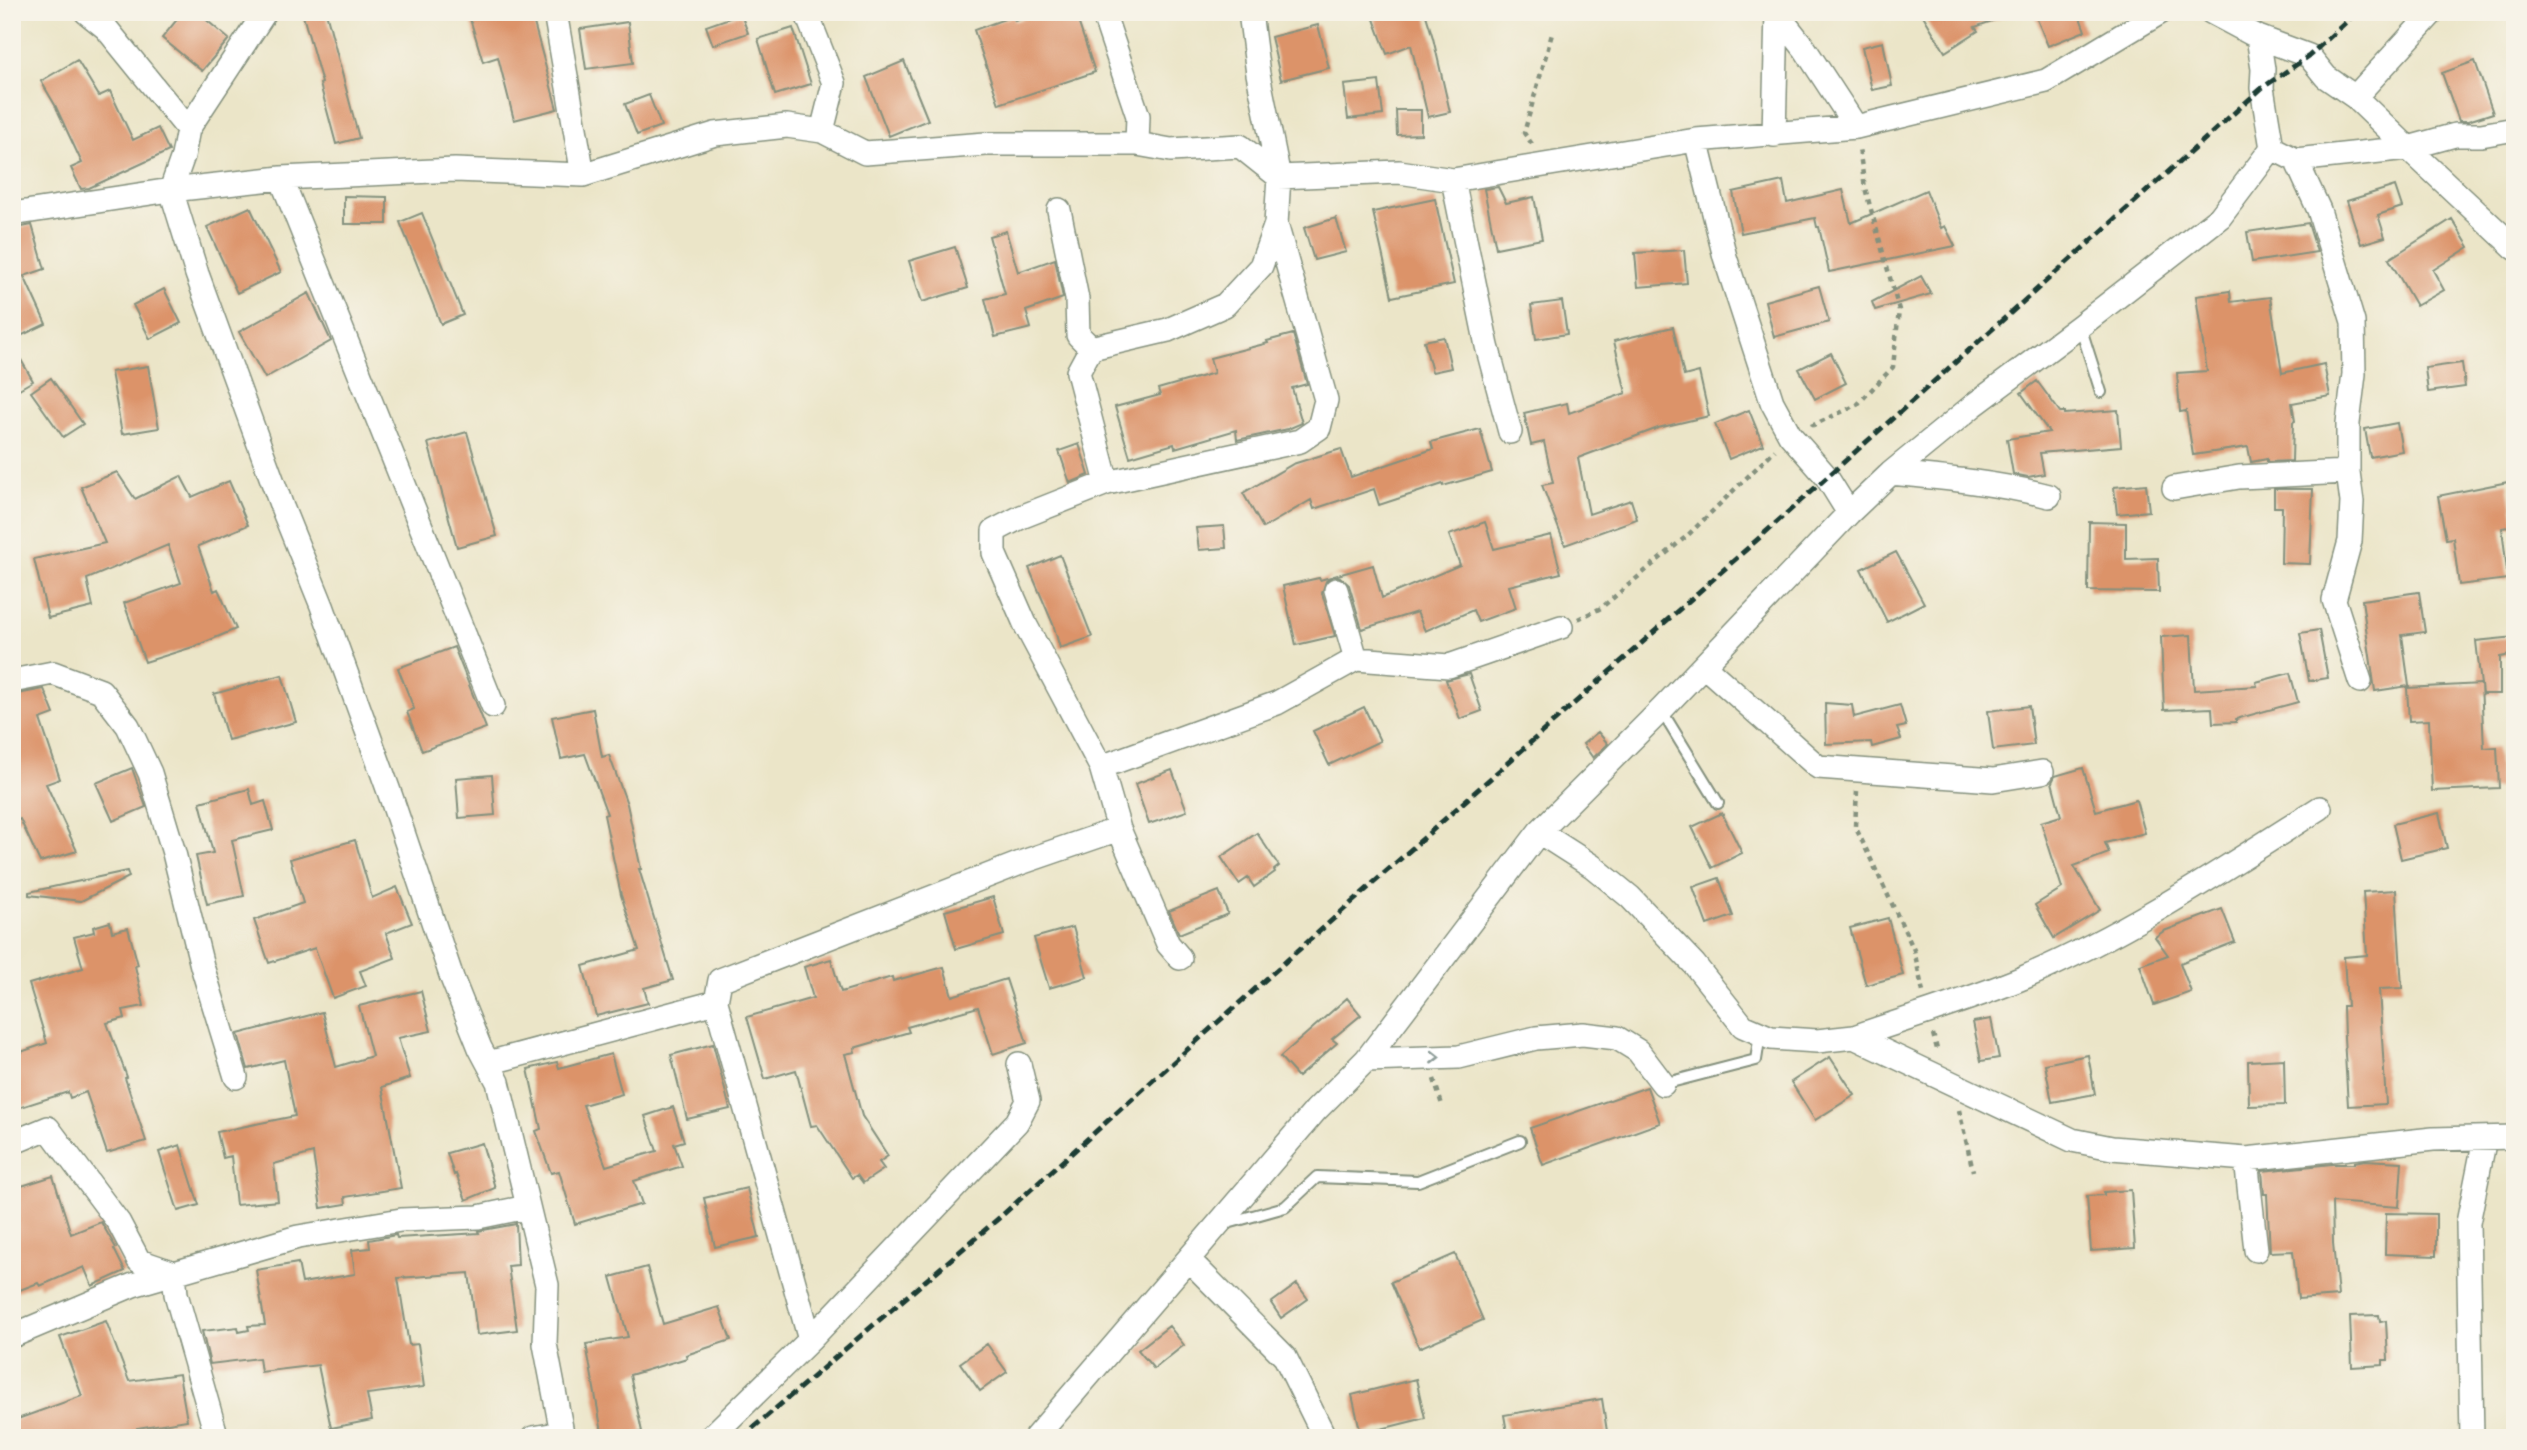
<svg xmlns="http://www.w3.org/2000/svg" width="2527" height="1450" font-family="'Shantell Sans',sans-serif">
<rect width="100%" height="100%" fill="#f7f3e8"/>
<filter id="ink" filterUnits="userSpaceOnUse"><feTurbulence type="fractalNoise" baseFrequency=".0143" numOctaves="2"/><feDisplacementMap in="SourceGraphic" scale="14" xChannelSelector="R" yChannelSelector="G"/><feConvolveMatrix kernelMatrix="1 2 1 2 8 2 1 2 1" color-interpolation-filters="sRGB"/></filter>
<filter id="wash" filterUnits="userSpaceOnUse"><feTurbulence type="fractalNoise" baseFrequency=".00686" numOctaves="4" result="noise"/><feDisplacementMap in="SourceGraphic" scale="28" xChannelSelector="R" yChannelSelector="G"/><feGaussianBlur stdDeviation="1.57" result="paint"/><feColorMatrix in="noise" values="0 0 0 0 0 0 0 0 0 0 0 0 0 0 0 0 0 1.4 0 .05"/><feComposite in="paint" operator="in"/></filter>
<g filter="url(#wash)">
<rect width="100%" height="100%" fill="#ebe5c8"/>
<g id="blocks">
<path fill="#dc9369" d="M 183,12 L 197,12 L 229,39 L 202,71 L 162,38 Z
M 302,12 L 326,12 L 359,138 L 336,144 L 320,84 L 322,83 Z
M 468,12 L 531,12 L 557,109 L 514,120 L 498,57 L 483,62 Z
M 1042,12 L 1075,12 L 1095,72 L 999,104 L 974,30 L 1013,16 L 1015,21 Z
M 1394,12 L 1425,12 L 1433,38 L 1450,112 L 1428,117 L 1411,45 L 1387,54 L 1374,19 Z
M 1921,12 L 2009,12 L 2009,15 L 1975,27 L 1978,31 L 1945,52 Z
M 2034,12 L 2078,12 L 2085,31 L 2048,46 Z
M 741,14 L 748,33 L 713,45 L 706,26 Z
M 628,22 L 633,63 L 586,69 L 580,29 Z
M 1318,25 L 1329,68 L 1281,80 L 1271,37 Z
M 793,28 L 811,84 L 775,95 L 758,39 Z
M 1883,42 L 1892,86 L 1872,90 L 1862,47 Z
M 77,60 L 99,96 L 110,91 L 133,140 L 158,128 L 169,151 L 89,188 L 81,189 L 71,168 L 82,163 L 55,105 L 41,81 Z
M 904,61 L 928,120 L 889,136 L 866,77 Z
M 2475,61 L 2493,113 L 2468,121 L 2459,121 L 2442,73 Z
M 1379,81 L 1383,115 L 1348,119 L 1344,85 Z
M 649,95 L 661,126 L 637,135 L 625,104 Z
M 1396,110 L 1421,110 L 1421,134 L 1397,135 Z
M 1783,181 L 1787,203 L 1843,190 L 1851,223 L 1926,190 L 1941,228 L 1945,226 L 1955,246 L 1829,272 L 1819,227 L 1817,227 L 1815,218 L 1741,233 L 1733,192 Z
M 2395,186 L 2402,207 L 2378,215 L 2385,237 L 2361,244 L 2347,201 Z
M 1498,187 L 1506,203 L 1534,197 L 1542,239 L 1496,248 L 1484,189 Z
M 344,196 L 387,197 L 387,224 L 344,224 Z
M 1435,199 L 1454,284 L 1392,297 L 1373,212 Z
M 250,207 L 281,272 L 237,293 L 207,227 Z
M 422,213 L 463,315 L 441,324 L 400,222 Z
M 1336,218 L 1346,252 L 1314,260 L 1304,228 Z
M 2452,219 L 2469,247 L 2433,270 L 2444,290 L 2416,306 L 2389,259 Z
M 2308,223 L 2317,252 L 2252,262 L 2247,232 Z
M 32,225 L 45,269 L 24,276 L 46,324 L 12,340 L 12,229 Z
M 1006,231 L 1018,272 L 1055,259 L 1063,298 L 1026,311 L 1031,328 L 995,337 L 985,299 L 1005,294 L 989,236 Z
M 955,247 L 968,288 L 922,302 L 909,261 Z
M 1684,250 L 1687,283 L 1638,287 L 1635,253 Z
M 1921,276 L 1931,294 L 1875,310 L 1872,302 Z
M 1819,286 L 1829,322 L 1774,337 L 1765,301 Z
M 164,289 L 181,323 L 150,339 L 133,305 Z
M 2230,291 L 2231,302 L 2270,297 L 2282,373 L 2324,364 L 2330,396 L 2292,403 L 2295,421 L 2293,422 L 2292,461 L 2267,462 L 2267,459 L 2251,462 L 2248,447 L 2193,455 L 2186,411 L 2180,412 L 2177,373 L 2207,371 L 2196,296 Z
M 309,293 L 331,341 L 265,378 L 239,332 Z
M 1562,301 L 1567,334 L 1536,339 L 1531,305 Z
M 1673,327 L 1684,376 L 1699,372 L 1709,416 L 1658,428 L 1578,458 L 1589,514 L 1631,500 L 1637,519 L 1565,545 L 1542,485 L 1553,483 L 1544,442 L 1531,445 L 1524,413 L 1567,403 L 1569,413 L 1626,393 L 1614,341 Z
M 1293,334 L 1307,384 L 1292,388 L 1302,423 L 1288,429 L 1237,440 L 1236,430 L 1175,448 L 1174,444 L 1130,457 L 1115,407 L 1160,395 L 1158,389 L 1214,373 L 1210,358 L 1268,343 L 1267,341 Z
M 1444,337 L 1451,368 L 1432,372 L 1424,341 Z
M 12,344 L 33,381 L 12,393 Z
M 1831,353 L 1846,383 L 1815,399 L 1799,369 Z
M 2462,363 L 2465,387 L 2428,392 L 2425,368 Z
M 148,366 L 159,428 L 122,434 L 111,372 Z
M 51,378 L 83,424 L 63,437 L 31,392 Z
M 2037,381 L 2060,412 L 2065,412 L 2065,414 L 2118,410 L 2121,446 L 2040,453 L 2044,474 L 2028,477 L 2013,474 L 2007,439 L 2049,432 L 2021,393 Z
M 1749,410 L 1763,445 L 1729,459 L 1715,424 Z
M 2397,423 L 2402,451 L 2370,457 L 2365,429 Z
M 1480,429 L 1492,472 L 1443,486 L 1443,484 L 1379,505 L 1374,489 L 1314,509 L 1311,500 L 1263,528 L 1243,493 L 1293,464 L 1341,449 L 1351,477 L 1433,449 L 1431,442 Z
M 467,432 L 497,536 L 457,547 L 428,443 Z
M 1079,444 L 1089,475 L 1070,483 L 1059,451 Z
M 117,472 L 135,499 L 181,476 L 192,497 L 229,481 L 248,525 L 198,546 L 214,591 L 218,589 L 236,629 L 196,646 L 145,662 L 124,603 L 181,583 L 168,545 L 87,579 L 93,607 L 48,618 L 34,559 L 105,543 L 81,487 Z
M 2508,482 L 2515,526 L 2502,528 L 2508,579 L 2459,585 L 2453,538 L 2446,539 L 2438,496 Z
M 2146,484 L 2149,511 L 2117,514 L 2114,487 Z
M 2274,489 L 2313,489 L 2310,564 L 2281,563 L 2282,507 L 2274,507 Z
M 1485,522 L 1494,549 L 1551,535 L 1561,573 L 1509,586 L 1516,608 L 1478,622 L 1473,610 L 1425,631 L 1417,612 L 1362,629 L 1349,585 L 1340,577 L 1333,576 L 1326,581 L 1322,593 L 1335,636 L 1296,645 L 1283,586 L 1319,578 L 1320,580 L 1373,565 L 1382,598 L 1460,565 L 1449,535 Z
M 2089,522 L 2126,523 L 2126,559 L 2158,558 L 2159,592 L 2088,591 Z
M 1224,526 L 1226,548 L 1199,550 L 1196,528 Z
M 1896,552 L 1924,603 L 1887,622 L 1861,569 Z
M 1060,555 L 1092,637 L 1060,648 L 1053,624 L 1029,568 Z
M 2419,592 L 2425,632 L 2402,635 L 2409,686 L 2375,691 L 2362,600 Z
M 2319,630 L 2328,678 L 2309,681 L 2300,633 Z
M 2191,635 L 2194,690 L 2257,686 L 2256,682 L 2290,673 L 2298,702 L 2236,719 L 2236,722 L 2213,723 L 2212,708 L 2164,710 L 2161,637 Z
M 2515,637 L 2515,654 L 2500,657 L 2500,694 L 2482,694 L 2476,641 Z
M 454,647 L 486,728 L 422,751 L 407,712 L 414,709 L 398,668 Z
M 1469,674 L 1482,711 L 1460,719 L 1446,680 Z
M 282,675 L 296,722 L 228,740 L 214,694 Z
M 2481,684 L 2484,748 L 2497,747 L 2499,788 L 2432,791 L 2429,720 L 2409,721 L 2407,688 Z
M 44,689 L 54,714 L 40,719 L 60,779 L 46,784 L 77,851 L 40,862 L 20,819 L 12,823 L 12,695 Z
M 1825,703 L 1852,705 L 1854,717 L 1900,705 L 1906,726 L 1897,728 L 1901,739 L 1872,747 L 1871,742 L 1826,744 Z
M 2029,706 L 2034,745 L 1993,750 L 1988,711 Z
M 1364,707 L 1380,741 L 1329,765 L 1313,731 Z
M 593,709 L 602,757 L 609,755 L 627,804 L 641,869 L 639,869 L 673,980 L 644,988 L 648,1003 L 596,1016 L 583,966 L 639,950 L 621,895 L 604,815 L 607,814 L 585,754 L 561,759 L 552,717 Z
M 1598,732 L 1608,744 L 1593,758 L 1583,744 Z
M 132,768 L 146,807 L 113,821 L 96,783 Z
M 2083,768 L 2096,811 L 2136,800 L 2145,833 L 2105,843 L 2109,853 L 2074,866 L 2100,910 L 2054,938 L 2035,905 L 2062,888 L 2041,822 L 2061,816 L 2052,782 L 2055,776 Z
M 1172,770 L 1187,811 L 1149,824 L 1135,784 Z
M 492,775 L 495,815 L 459,818 L 456,778 Z
M 249,789 L 253,805 L 265,801 L 273,830 L 232,840 L 244,896 L 207,904 L 196,856 L 213,853 L 200,802 Z
M 1722,813 L 1742,853 L 1712,868 L 1692,827 Z
M 2439,813 L 2447,848 L 2401,859 L 2393,824 Z
M 1257,833 L 1279,866 L 1274,870 L 1275,872 L 1254,887 L 1248,878 L 1239,884 L 1221,857 Z
M 355,840 L 372,898 L 397,887 L 412,923 L 386,933 L 395,958 L 360,971 L 366,986 L 333,998 L 315,948 L 269,963 L 254,920 L 303,903 L 290,859 Z
M 127,871 L 129,877 L 81,901 L 29,895 L 29,892 Z
M 1719,878 L 1733,916 L 1707,925 L 1693,887 Z
M 2396,890 L 2402,988 L 2379,989 L 2386,1104 L 2348,1106 L 2344,1037 L 2343,1006 L 2347,1006 L 2344,957 L 2367,955 L 2363,892 Z
M 1219,891 L 1228,914 L 1179,934 L 1169,911 Z
M 993,897 L 1004,935 L 956,949 L 945,911 Z
M 2222,909 L 2235,942 L 2180,963 L 2191,992 L 2154,1005 L 2140,965 L 2168,955 L 2155,937 L 2164,931 Z
M 1888,918 L 1903,975 L 1866,985 L 1850,928 Z
M 110,922 L 112,932 L 128,928 L 138,965 L 135,966 L 144,1006 L 123,1010 L 125,1018 L 107,1023 L 127,1077 L 125,1078 L 146,1141 L 107,1153 L 86,1092 L 70,1098 L 68,1092 L 12,1110 L 12,1055 L 47,1043 L 29,984 L 83,968 L 74,937 L 94,932 L 93,927 Z
M 1073,927 L 1087,977 L 1049,988 L 1034,938 Z
M 831,959 L 841,992 L 892,977 L 893,981 L 944,967 L 952,996 L 1006,979 L 1027,1043 L 993,1054 L 978,1007 L 907,1027 L 909,1032 L 854,1048 L 855,1052 L 845,1054 L 862,1116 L 888,1156 L 879,1162 L 884,1169 L 863,1183 L 857,1175 L 852,1178 L 817,1125 L 811,1126 L 796,1070 L 765,1079 L 747,1017 L 813,998 L 804,967 Z
M 421,991 L 431,1031 L 398,1038 L 410,1078 L 382,1087 L 401,1188 L 345,1197 L 346,1204 L 321,1208 L 313,1153 L 274,1164 L 278,1201 L 236,1205 L 231,1156 L 223,1158 L 217,1132 L 295,1116 L 284,1060 L 248,1069 L 238,1034 L 322,1012 L 336,1067 L 372,1056 L 359,1006 Z
M 1347,998 L 1361,1015 L 1332,1039 L 1337,1043 L 1298,1077 L 1280,1057 Z
M 1991,1019 L 1999,1058 L 1981,1061 L 1973,1022 Z
M 713,1044 L 730,1109 L 687,1119 L 671,1055 Z
M 611,1054 L 622,1094 L 583,1105 L 606,1166 L 657,1151 L 645,1116 L 673,1107 L 684,1141 L 674,1144 L 682,1166 L 634,1181 L 642,1204 L 575,1224 L 559,1171 L 551,1173 L 536,1131 L 541,1129 L 528,1069 L 557,1062 L 559,1068 Z
M 2088,1055 L 2095,1094 L 2052,1102 L 2045,1064 Z
M 1830,1057 L 1855,1095 L 1815,1120 L 1791,1082 Z
M 2284,1059 L 2285,1105 L 2249,1106 L 2248,1061 Z
M 1647,1087 L 1660,1123 L 1543,1165 L 1530,1128 Z
M 482,1143 L 495,1188 L 466,1200 L 456,1174 L 454,1175 L 447,1153 Z
M 180,1145 L 199,1205 L 178,1211 L 159,1152 Z
M 2365,1160 L 2402,1162 L 2399,1207 L 2332,1202 L 2333,1243 L 2338,1296 L 2298,1299 L 2293,1251 L 2270,1252 L 2267,1194 L 2264,1194 L 2262,1171 L 2332,1164 L 2354,1164 L 2354,1162 Z
M 53,1176 L 71,1234 L 101,1222 L 116,1248 L 114,1249 L 125,1271 L 92,1286 L 84,1267 L 40,1286 L 38,1283 L 12,1293 L 12,1189 Z
M 747,1188 L 759,1237 L 715,1247 L 704,1198 Z
M 2131,1190 L 2135,1248 L 2091,1251 L 2087,1196 L 2104,1195 L 2104,1192 Z
M 2386,1213 L 2436,1214 L 2436,1256 L 2385,1254 Z
M 516,1224 L 518,1265 L 508,1266 L 517,1330 L 477,1335 L 469,1273 L 398,1278 L 409,1345 L 418,1344 L 424,1387 L 367,1394 L 372,1420 L 331,1428 L 318,1365 L 261,1372 L 259,1358 L 210,1364 L 202,1331 L 238,1327 L 239,1332 L 249,1330 L 248,1326 L 265,1325 L 256,1270 L 298,1263 L 302,1283 L 355,1274 L 352,1250 L 370,1248 L 369,1240 L 396,1235 L 397,1238 L 479,1233 L 478,1231 Z
M 1455,1254 L 1483,1320 L 1419,1348 L 1391,1282 Z
M 647,1267 L 663,1324 L 719,1307 L 731,1340 L 686,1355 L 687,1358 L 630,1375 L 642,1432 L 615,1438 L 603,1438 L 586,1344 L 628,1337 L 611,1277 Z
M 1297,1284 L 1308,1299 L 1281,1318 L 1271,1303 Z
M 2379,1315 L 2380,1322 L 2386,1321 L 2388,1360 L 2383,1360 L 2383,1365 L 2352,1367 L 2350,1316 Z
M 106,1321 L 129,1381 L 179,1374 L 187,1420 L 137,1428 L 139,1438 L 12,1438 L 12,1421 L 82,1396 L 60,1337 Z
M 1169,1326 L 1184,1345 L 1154,1369 L 1138,1350 Z
M 987,1344 L 1007,1372 L 980,1391 L 960,1363 Z
M 1416,1379 L 1425,1418 L 1361,1434 L 1352,1395 Z
M 1602,1399 L 1608,1438 L 1508,1438 L 1504,1415 Z"/>
</g>
</g>
<g filter="url(#ink)">
<use href="#blocks" fill-opacity="0" stroke="#85917e" stroke-width="2"/>
<g fill="none" stroke-linecap="round" stroke-linejoin="round">
<defs>
<path id="lane" d="M 2080,326 L 2101,392
M 1661,710 L 1718,803
M 1663,1084 L 1756,1060 L 1760,1034
M 1224,1224 L 1285,1207 L 1317,1177 L 1418,1181 L 1520,1141"/>
<path id="street" d="M 86,12 L 106,28 L 188,129
M 265,12 L 188,129 L 183,156 L 171,190 L 197,274 L 282,507 L 322,606 L 391,797 L 452,978 L 480,1048 L 498,1082 L 547,1285 L 545,1344 L 563,1438
M 555,12 L 583,175
M 806,12 L 834,83 L 822,131
M 1103,12 L 1138,116 L 1137,144
M 1776,12 L 1805,49 L 1856,127
M 2211,12 L 2258,37 L 2309,56 L 2326,77 L 2355,97 L 2408,148 L 2455,135 L 2481,135 L 2515,129
M 2258,37 L 2263,69 L 2262,88 L 2272,148 L 2296,160 L 2408,148 L 2515,248
M 2355,97 L 2433,12
M 1774,135 L 1777,12
M 1696,140 L 1725,257 L 1772,402 L 1790,435 L 1826,476 L 1849,513
M 2296,160 L 2319,210 L 2353,322 L 2354,374 L 2348,423 L 2348,472 L 2352,502 L 2350,541 L 2334,600 L 2360,681
M 281,178 L 493,706
M 1453,180 L 1487,346 L 1510,432
M 1059,210 L 1077,299 L 1078,335 L 1091,348
M 12,214 L 171,190 L 281,178 L 455,170 L 583,175 L 715,134 L 787,126 L 822,131 L 865,153 L 986,144 L 1137,144 L 1171,150 L 1240,146 L 1279,177 L 1399,172 L 1453,180 L 1696,140 L 1856,127 L 2046,81 L 2161,12
M 1891,473 C 1945,478 1997,483 2049,496
M 1107,483 L 1078,372 L 1091,348 L 1168,330 L 1225,305 L 1261,266 L 1276,224
M 2174,488 L 2239,477 L 2348,472
M 1336,590 L 1356,659
M 1704,666 L 1818,767 L 1993,780 L 2042,772
M 12,681 L 53,673 L 101,691 L 128,726 L 150,773 L 174,853 L 202,966 L 236,1077
M 1101,767 L 1277,703 L 1356,659 L 1449,666 L 1561,627
M 1539,832 L 1592,866 L 1630,897 L 1694,964 L 1743,1026 L 1771,1038 L 1817,1041 L 1854,1037 L 2072,1140 L 2112,1148 L 2246,1159 L 2433,1139 L 2515,1137
M 1180,958 L 1168,944 L 1119,829 L 1101,767 L 1026,626 L 994,553 L 994,531 L 1021,517 L 1107,483 L 1300,441 L 1319,428 L 1326,400 L 1276,224 L 1279,177 L 1258,74 L 1250,12
M 716,1002 L 720,980 L 1023,862 L 1119,829
M 1854,1037 C 1911,1017 1970,1000 2025,977 C 2130,932 2224,869 2320,808
M 1366,1060 L 1459,1057 L 1536,1038 L 1583,1034 L 1617,1038 L 1638,1051 L 1663,1084
M 488,1063 L 716,1002 L 810,1340 L 710,1438
M 12,1143 L 48,1128 L 119,1223 L 139,1261 L 174,1273 L 176,1294 L 217,1438
M 2246,1159 L 2256,1250
M 1189,1260 L 1285,1357 L 1325,1438
M 12,1336 L 133,1285 L 298,1237 L 401,1220 L 478,1217 L 527,1207
M 810,1340 L 1017,1122 L 1028,1101 L 1019,1064
M 533,1438 L 562,1433
M 1035,1438 L 1316,1110 L 1366,1060 L 1539,832 L 1661,710 L 1849,513 L 1891,473 L 1974,405 L 2080,326 L 2220,217 L 2272,148
M 2472,1438 L 2468,1223 L 2485,1138"/>
</defs>
<use href="#lane" stroke="#85917e" stroke-width="14"/>
<use href="#street" stroke="#85917e" stroke-width="26"/>
<path stroke="#85917e" stroke-width="4.5" stroke-dasharray="5 5" stroke-linecap="butt" d="M 1532,144 L 1524,133 L 1552,34
M 1811,426 L 1857,405 L 1893,367 L 1899,310 L 1865,188 L 1859,148
M 1578,619 L 1601,608 L 1688,535 L 1775,450
M 1857,791 L 1855,826 L 1914,950 L 1923,992
M 1933,1034 L 1938,1053
M 1434,1079 L 1442,1105
M 1959,1110 L 1973,1171"/>
<use href="#lane" stroke="#fff" stroke-width="10"/>
<use href="#street" stroke="#fff" stroke-width="23"/>
<path stroke="#1f3d34" stroke-width="5" stroke-dasharray="10 5" stroke-linecap="butt" d="M 741,1438 L 999,1218 L 2262,88 L 2309,56 L 2357,12"/>
</g>
<defs><path id="oneway-chevron" d="M-2-3.5L2.5 0L-2 3.5" fill="none" stroke-width="1.6" stroke-linecap="round" stroke-linejoin="round" transform="scale(1.75)"/></defs>
<use stroke="#8f9e9a" href="#oneway-chevron" transform="translate(1435 1057)"/>
</g>
<rect width="2527" height="1450" fill="none" stroke="#f7f3e8" stroke-width="42"/>
</svg>
